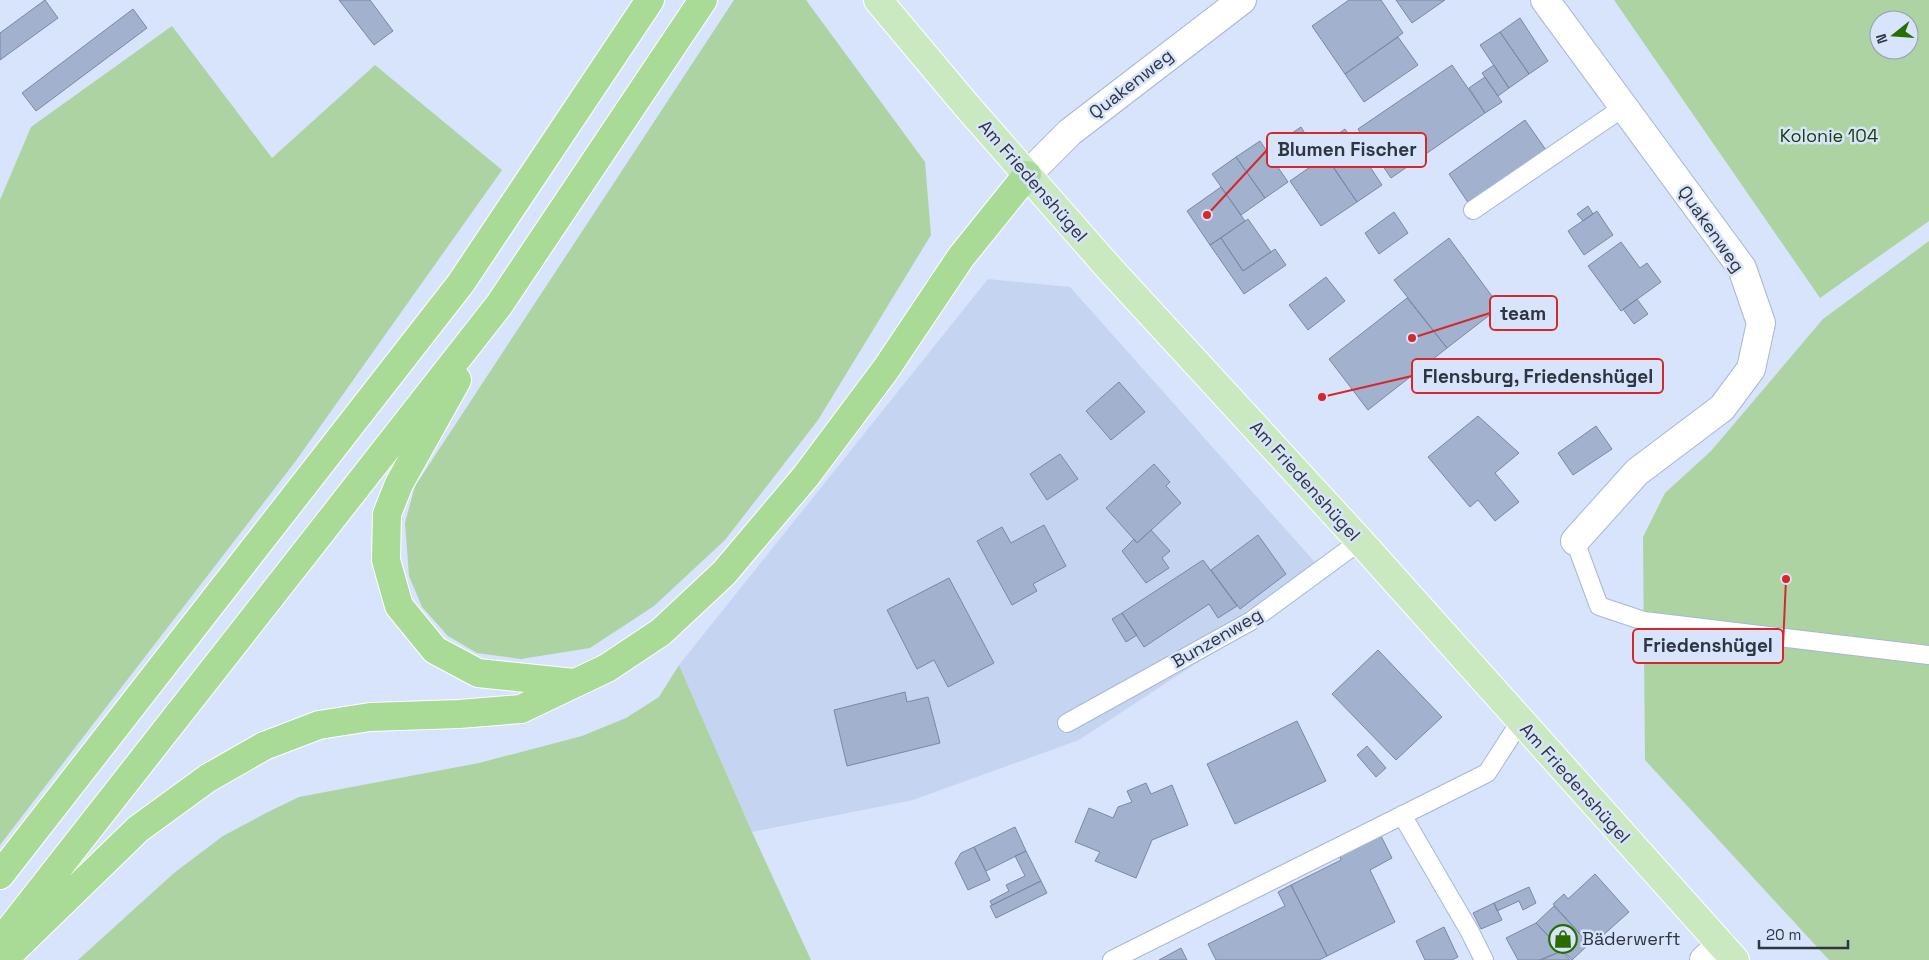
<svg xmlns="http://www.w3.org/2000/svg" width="1929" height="960" font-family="'Space Grotesk',sans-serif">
<rect width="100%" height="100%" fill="#d7e4fc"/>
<path fill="#c5d4f1" d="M 988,279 L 1070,287 L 1328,577 L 1079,740 L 913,800 L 752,832 L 679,665 Z"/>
<path fill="#aed3a2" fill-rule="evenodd" d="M 734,0 L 806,0 L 925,162 L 931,235 L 818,420 L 725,540 L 654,606 L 590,648 L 521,659 L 477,653 L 448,636 L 422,607 L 409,576 L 405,523 L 415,486 Z
M 1614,0 L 1929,0 L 1929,221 L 1820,298 ZM 1879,20 L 1909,20 L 1909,50 L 1879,50 Z
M 172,26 L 272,158 L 375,65 L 502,170 L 295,462 L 0,845 L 0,200 L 31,127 Z
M 1929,241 L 1929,960 L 1829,960 L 1645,760 L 1643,537 L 1665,493 L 1711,451 L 1823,319 Z
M 679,665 L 752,832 L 811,960 L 78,960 L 174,873 L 223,836 L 268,812 L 299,797 L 479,763 L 582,736 L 626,718 L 659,697 Z"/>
<path fill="#a2b1ce" stroke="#7a88a3" d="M 45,0 L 58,18 L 0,60 L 0,33 Z
M 339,0 L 370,0 L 393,31 L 374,45 Z
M 1349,0 L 1381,0 L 1403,33 L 1345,74 L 1312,26 Z
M 1396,0 L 1445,0 L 1412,23 Z
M 133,9 L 147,28 L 36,111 L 22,93 Z
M 1520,18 L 1548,61 L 1529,74 L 1500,32 Z
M 1500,32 L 1529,74 L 1509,88 L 1480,45 Z
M 1398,37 L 1418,65 L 1364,102 L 1345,74 Z
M 1452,65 L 1485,113 L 1391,178 L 1358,129 Z
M 1494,65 L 1509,88 L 1498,96 L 1482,73 Z
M 1485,77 L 1502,102 L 1485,113 L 1469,88 Z
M 1525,120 L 1546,150 L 1469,204 L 1449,174 Z
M 1301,127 L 1309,140 L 1295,150 L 1286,137 Z
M 1345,129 L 1382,185 L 1357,202 L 1319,147 Z
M 1260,141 L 1288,182 L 1265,198 L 1236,157 Z
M 1326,156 L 1357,202 L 1321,226 L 1290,181 Z
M 1236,157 L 1265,198 L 1241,215 L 1212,174 Z
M 1221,187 L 1245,221 L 1210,245 L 1187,211 Z
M 1588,206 L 1593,214 L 1583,221 L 1577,214 Z
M 1597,211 L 1613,235 L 1584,255 L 1568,231 Z
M 1394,212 L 1408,233 L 1379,254 L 1365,233 Z
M 1248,219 L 1271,252 L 1243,271 L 1221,238 Z
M 1221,238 L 1243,271 L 1275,249 L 1286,265 L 1244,294 L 1210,245 Z
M 1449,238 L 1500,307 L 1447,348 L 1394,280 Z
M 1621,242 L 1640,268 L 1647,263 L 1661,282 L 1621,311 L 1588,266 Z
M 1326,277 L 1345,301 L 1308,330 L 1289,305 Z
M 1407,298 L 1447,348 L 1368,410 L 1329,359 Z
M 1637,299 L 1648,314 L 1634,324 L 1623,309 Z
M 1119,382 L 1145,412 L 1111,440 L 1086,411 Z
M 1478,416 L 1519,453 L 1495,473 L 1519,502 L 1495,521 L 1478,500 L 1470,507 L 1428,457 Z
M 1596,426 L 1612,449 L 1573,475 L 1558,453 Z
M 1060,454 L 1078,479 L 1047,500 L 1030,474 Z
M 1154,464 L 1170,482 L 1166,486 L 1181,503 L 1137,543 L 1106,508 Z
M 1044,525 L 1066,566 L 1033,584 L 1037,591 L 1012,605 L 977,541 L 1002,527 L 1011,543 Z
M 1151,530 L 1170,551 L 1162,558 L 1169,568 L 1146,583 L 1122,551 L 1134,539 L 1137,543 Z
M 1258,535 L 1286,574 L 1240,609 L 1211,570 Z
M 1203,560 L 1237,606 L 1218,618 L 1209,604 L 1144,647 L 1122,613 Z
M 949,578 L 994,663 L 948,687 L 934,660 L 917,669 L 887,610 Z
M 1122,613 L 1137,635 L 1126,642 L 1112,619 Z
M 1378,650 L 1442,717 L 1396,760 L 1332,694 Z
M 905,692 L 907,702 L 928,697 L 940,743 L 847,766 L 834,710 Z
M 1297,721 L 1326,781 L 1235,824 L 1207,764 Z
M 1367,746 L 1386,768 L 1376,777 L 1357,755 Z
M 1146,783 L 1151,794 L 1172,785 L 1188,825 L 1152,840 L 1136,878 L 1095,861 L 1100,852 L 1075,842 L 1089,808 L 1113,818 L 1118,807 L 1132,802 L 1127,791 Z
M 1015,827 L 1026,851 L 986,871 L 974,847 Z
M 1381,836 L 1392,858 L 1370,870 L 1395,922 L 1327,956 L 1291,885 L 1341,860 L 1340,856 Z
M 974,847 L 990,880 L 968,890 L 955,863 L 961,853 Z
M 1026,851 L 1041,881 L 992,905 L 990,901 L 1009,891 L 1006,885 L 1025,876 L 1015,856 Z
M 1595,874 L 1629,912 L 1591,946 L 1553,904 L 1564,894 L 1568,899 Z
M 1041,881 L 1047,893 L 996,918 L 990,906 Z
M 1291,885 L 1327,956 L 1319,960 L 1216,960 L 1208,944 L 1285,906 L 1278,892 Z
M 1529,887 L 1536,903 L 1523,910 L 1519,901 L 1497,911 L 1494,903 Z
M 1494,903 L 1502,920 L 1481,929 L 1473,913 Z
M 1554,906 L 1589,944 L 1572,960 L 1536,923 Z
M 1536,923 L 1562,951 L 1540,960 L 1518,960 L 1506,938 Z
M 1444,927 L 1458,957 L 1452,960 L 1425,960 L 1416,941 Z
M 1181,948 L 1187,960 L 1159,960 Z
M 1562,951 L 1570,960 L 1540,960 L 1545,958 Z"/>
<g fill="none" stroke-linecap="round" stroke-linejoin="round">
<defs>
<path id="lane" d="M 1473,210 L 1624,107
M 1575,541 L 1599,606 L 1644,621 L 1929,655
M 1067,723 L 1251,621 L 1360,541
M 1402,815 L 1470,932 L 1484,960
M 1112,960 L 1487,773 L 1520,722"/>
<path id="street" d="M 1545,0 L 1742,268 L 1761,323 L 1751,369 L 1722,408 L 1637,472 L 1575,541
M 1027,175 L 1070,132 L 1242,0
M 1704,960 L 1721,944"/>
<path id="primary" d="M 878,0 L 966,105 L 1109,268 L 1360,541 L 1735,960"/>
<path id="highway" d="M 457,380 L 399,484 L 387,514 L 386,560 L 399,606 L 435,650 L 478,673 L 574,683
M 0,875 L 461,283 L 650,0
M 0,942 L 499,305 L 703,0
M 3,960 L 138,829 L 208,778 L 264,746 L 319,725 L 370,717 L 459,714 L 521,709 L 607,668 L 661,632 L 724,573 L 806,476 L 886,369 L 961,257 L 1027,175"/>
</defs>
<use href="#lane" stroke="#a8b7d4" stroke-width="20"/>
<use href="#street" stroke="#a8b7d4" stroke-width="30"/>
<use href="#primary" stroke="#fff" stroke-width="30"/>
<use href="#highway" stroke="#fff" stroke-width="30"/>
<use href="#lane" stroke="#fff" stroke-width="18"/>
<use href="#street" stroke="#fff" stroke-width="28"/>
<use href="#primary" stroke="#cbe9c1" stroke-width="28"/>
<use href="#highway" stroke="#a9db97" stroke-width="28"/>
</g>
<defs>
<symbol id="shop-ring" viewBox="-11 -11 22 22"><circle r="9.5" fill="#d7e4fc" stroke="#2b6c01" stroke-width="1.5"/><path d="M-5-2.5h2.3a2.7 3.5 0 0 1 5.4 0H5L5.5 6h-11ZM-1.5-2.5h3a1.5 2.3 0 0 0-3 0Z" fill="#2b6c01"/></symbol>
</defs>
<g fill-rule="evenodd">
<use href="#shop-ring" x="1547" y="923" width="32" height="32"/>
</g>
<g text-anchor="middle" stroke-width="5" stroke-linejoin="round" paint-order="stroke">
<g font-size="18" fill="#2f3541" stroke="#d7e4fc">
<text transform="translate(1131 84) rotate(-38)" y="6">Quakenweg</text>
<text transform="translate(1033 181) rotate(49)" y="6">Am Friedenshügel</text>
<text transform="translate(1711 229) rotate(55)" y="6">Quakenweg</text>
<text transform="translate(1305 481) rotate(48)" y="6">Am Friedenshügel</text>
<text transform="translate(1217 638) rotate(-30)" y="6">Bunzenweg</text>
<text transform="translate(1575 783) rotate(48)" y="6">Am Friedenshügel</text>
</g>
<g font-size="18" fill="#184004" stroke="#d7e4fc">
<text x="1829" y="142">Kolonie 104</text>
</g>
<g font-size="18" fill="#2f3541" stroke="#d7e4fc" text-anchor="start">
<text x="1582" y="945">Bäderwerft</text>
</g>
</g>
<path fill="none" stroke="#d62828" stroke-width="2" d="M1207 215L1267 150M1412 338L1490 313M1322 397L1412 376M1786 579L1783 646"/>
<g fill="#d62828" stroke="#d7e4fc" stroke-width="2">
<circle cx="1207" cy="215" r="5"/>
<circle cx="1412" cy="338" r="5"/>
<circle cx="1322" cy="397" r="5"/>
<circle cx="1786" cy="579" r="5"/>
</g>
<g fill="#d7e4fc" stroke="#d62828" stroke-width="2">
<rect x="1267" y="133" width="159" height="34" rx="5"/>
<rect x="1490" y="296" width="67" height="34" rx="5"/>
<rect x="1412" y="359" width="251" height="34" rx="5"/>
<rect x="1633" y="629" width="150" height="34" rx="5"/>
</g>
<g font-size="19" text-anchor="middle" font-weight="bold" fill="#2f3541">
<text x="1347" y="156">Blumen Fischer</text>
<text x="1523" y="320">team</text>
<text x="1538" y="383">Flensburg, Friedenshügel</text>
<text x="1708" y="652">Friedenshügel</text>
</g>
<g transform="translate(1894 35) rotate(253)"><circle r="24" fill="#d7e4fc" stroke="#949eb1"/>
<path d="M0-4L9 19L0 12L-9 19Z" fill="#2b6c01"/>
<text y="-8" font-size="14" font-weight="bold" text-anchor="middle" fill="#2f3541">N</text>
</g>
<path d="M1759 940v8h89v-8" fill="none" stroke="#2f3541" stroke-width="2.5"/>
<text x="1766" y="940" font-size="15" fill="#2f3541" stroke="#d7e4fc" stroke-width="4" paint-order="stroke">20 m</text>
</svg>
